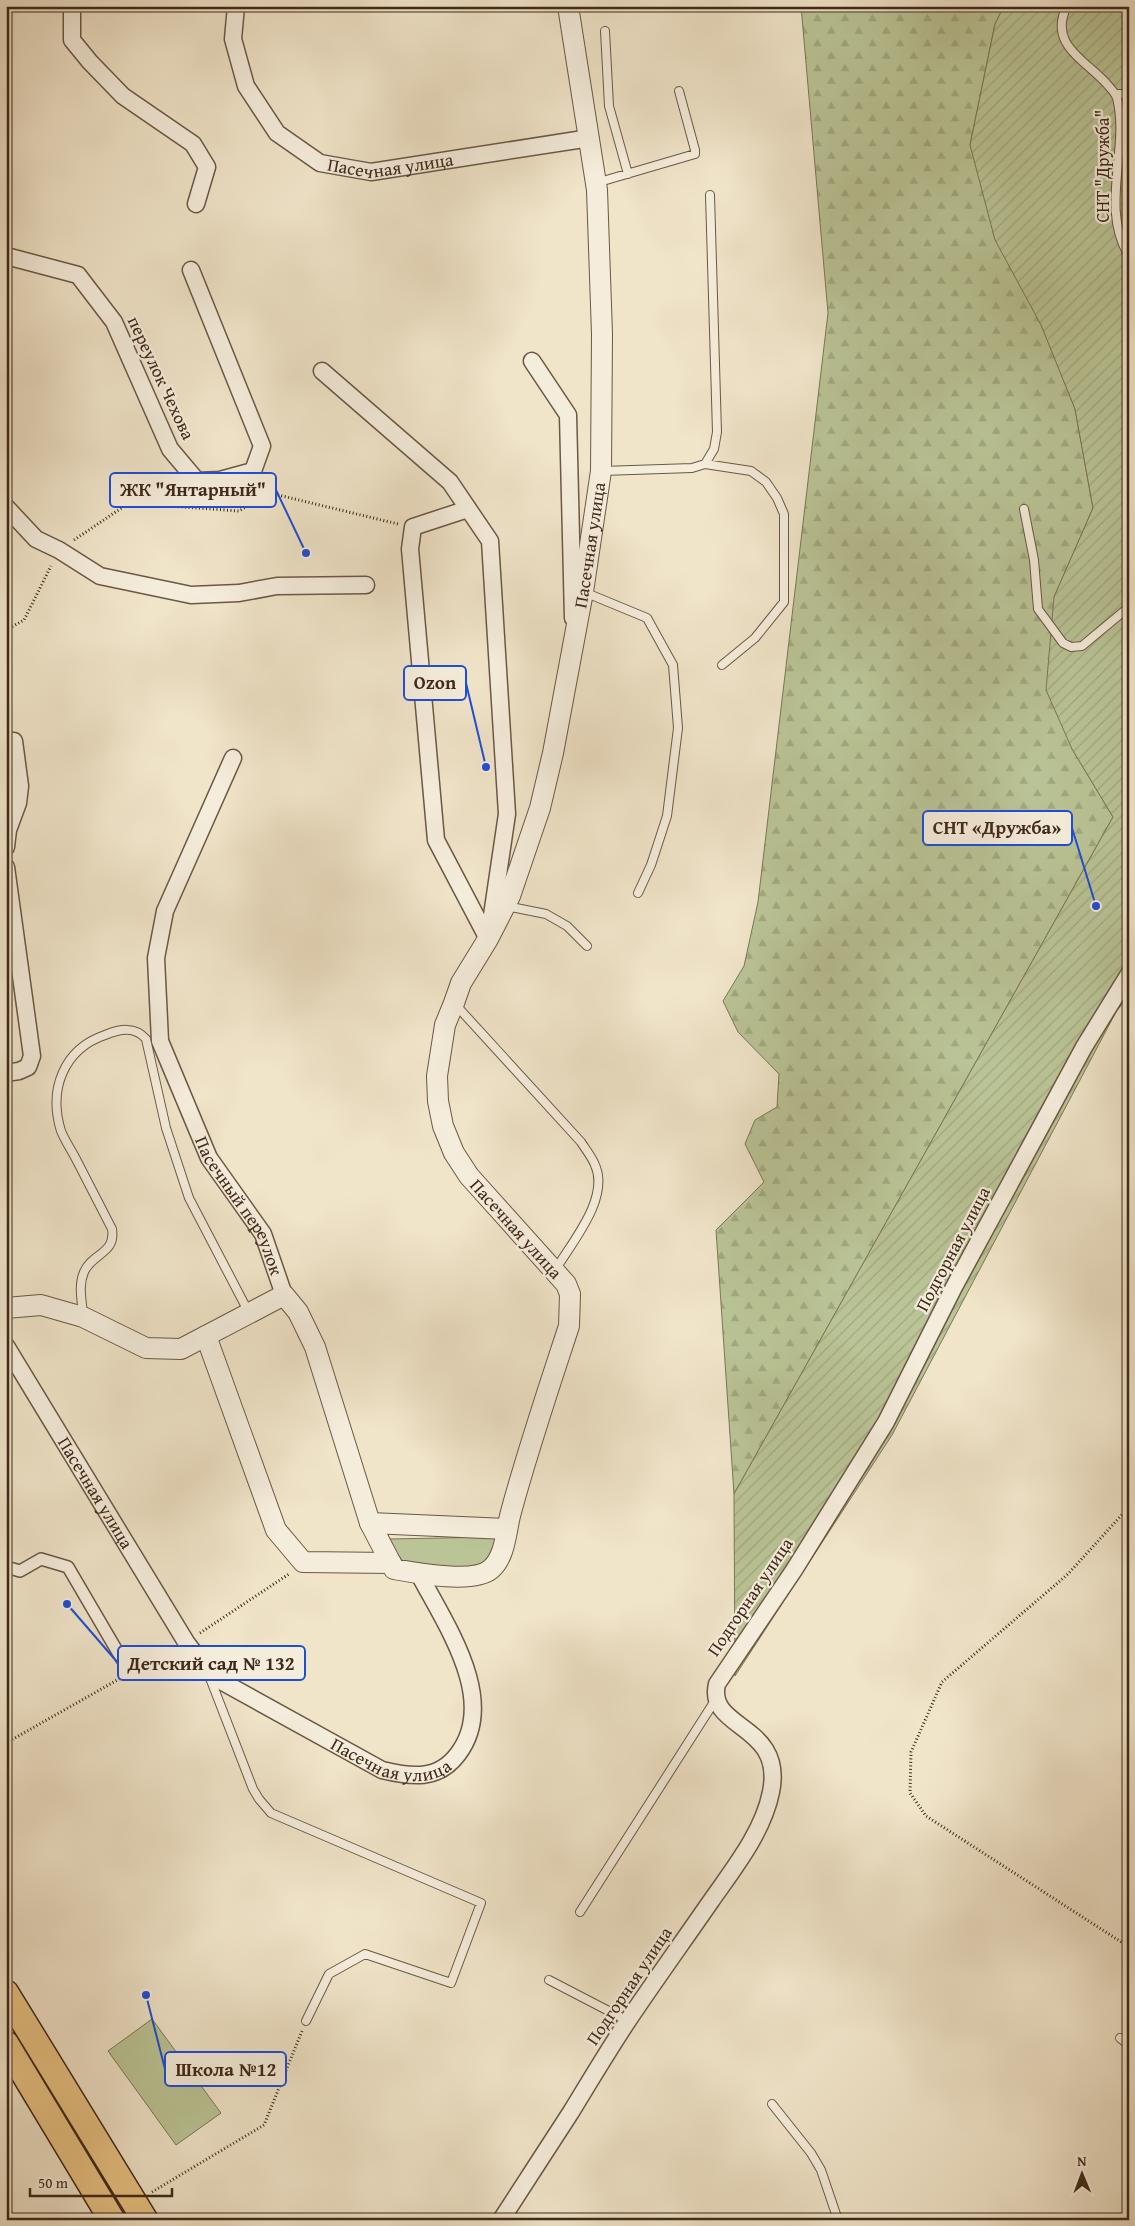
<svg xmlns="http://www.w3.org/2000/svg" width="1135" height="2226" font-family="'Gentium Book Plus',serif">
<defs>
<pattern id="forest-firs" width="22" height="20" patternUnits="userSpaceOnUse" patternTransform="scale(1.25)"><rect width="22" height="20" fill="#bac496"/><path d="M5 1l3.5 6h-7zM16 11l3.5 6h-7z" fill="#a1a881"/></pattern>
<pattern id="garden-furrows" width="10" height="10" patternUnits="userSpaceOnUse" patternTransform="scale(1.25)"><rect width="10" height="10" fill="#bac496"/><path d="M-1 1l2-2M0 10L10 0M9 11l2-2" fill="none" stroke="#a1a881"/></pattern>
</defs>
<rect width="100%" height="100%" fill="#f0e4c9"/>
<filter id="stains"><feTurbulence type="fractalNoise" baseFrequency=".004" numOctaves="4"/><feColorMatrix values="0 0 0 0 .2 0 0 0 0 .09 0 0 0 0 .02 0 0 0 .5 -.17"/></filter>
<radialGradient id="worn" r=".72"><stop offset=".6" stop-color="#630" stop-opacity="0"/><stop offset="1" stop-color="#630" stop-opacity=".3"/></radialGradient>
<path fill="#bac496" stroke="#7c7658" d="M 492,1537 L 496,1540 C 495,1550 492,1557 484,1563 C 471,1571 412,1567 400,1559 C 393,1554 390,1547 389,1539 Z
M 152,2019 L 221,2113 L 176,2145 L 108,2051 Z"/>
<path fill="url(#forest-firs)" stroke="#7c7658" d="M 801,6 L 1004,6 L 995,24 L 970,145 L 1075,409 L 1093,508 L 1054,597 L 1072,749 L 1113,817 L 734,1494 L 716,1230 L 764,1182 L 745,1144 L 755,1120 L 777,1107 L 779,1074 L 738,1032 L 723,1001 L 744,966 L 758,902 L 828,313 Z"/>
<path fill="url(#garden-furrows)" stroke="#7c7658" d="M 1004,6 L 1129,6 L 1129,995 L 1116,1012 L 892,1435 L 735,1676 L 734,1494 L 1113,817 L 1072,749 L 1046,690 L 1054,597 L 1093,508 L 1075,409 L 1041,325 L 995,240 L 970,145 L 995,24 Z"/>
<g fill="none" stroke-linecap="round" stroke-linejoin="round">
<defs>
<path id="service" d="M 1067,6 C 1048,44 1084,59 1106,83 C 1110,88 1115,92 1117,98 C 1130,149 1099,207 1129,256
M 605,31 L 609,106 L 628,174
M 1116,94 L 1129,94
M 596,183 L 695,154 L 695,150 L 679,91
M 705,464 L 751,471 L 766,482 L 777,498 L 784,514 L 784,602 L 755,638 L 722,665
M 602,471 L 692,468 L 705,464 L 714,449 L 717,432 L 710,195
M 1024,509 L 1034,560 L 1038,609 L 1063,643 L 1071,647 L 1082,646 L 1129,607
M 584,592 L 647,618 L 673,665 L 678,728 L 667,816 L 651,865 L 638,893
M 506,906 L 546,914 L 567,926 L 587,946
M 454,1003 L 581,1142 C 586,1150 592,1157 595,1165 C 610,1198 572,1242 556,1269
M 83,1315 C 82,1300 78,1286 84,1272 C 92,1253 116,1254 112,1229 C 100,1206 89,1184 77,1161 C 72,1151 65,1141 61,1131 C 48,1089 64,1049 105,1035 C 120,1029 135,1026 146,1039 L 166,1128 L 189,1198 L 248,1311
M 210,1678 L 253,1789 L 259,1799 L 271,1813 L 481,1903 L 451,1983 L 365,1954 L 329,1974 L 306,2021
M 580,1912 L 716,1699
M 549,1980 L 628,2021
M 1120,2038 L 1129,2045
M 772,2104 L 811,2153 L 821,2170 L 838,2220"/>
<path id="pedestrian" d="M 6,1567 L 20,1571 L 41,1559 L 68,1567 L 130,1673"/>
<g id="minor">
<path d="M 72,6 L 72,40 L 90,62 L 123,96 L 193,144 L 207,167 L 196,204"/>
<path id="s1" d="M 236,6 L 233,39 L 246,86 L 277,133 L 320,163 L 371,172 L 590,138"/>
<path d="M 6,259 L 10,257 L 78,275 L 114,322 L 170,449 L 197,481 L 220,480 L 253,471 L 262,446 L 191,270"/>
<path d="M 532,361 L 568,415 L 573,618"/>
<path d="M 322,371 L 450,482 L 490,541 L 507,814 L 490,929"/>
<path d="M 6,507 L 36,539 L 59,550 L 100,576 L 191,595 L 239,593 L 277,586 L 366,585"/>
<path d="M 468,509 L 413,527 L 410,549 L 436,840 L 488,939"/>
<path id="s2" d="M 233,758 L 165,911 L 156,958 L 160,1041 L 209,1158 L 263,1234 L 284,1295"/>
<path d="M 6,847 L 8,830 L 18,803 L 20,786 L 14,741"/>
<path d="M 6,867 L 32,1056 L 28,1067 L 19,1071 L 6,1073"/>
<path id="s3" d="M 6,1346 L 186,1642 L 208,1671 L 219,1680 L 382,1770 C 411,1777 438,1781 458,1754 C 499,1700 445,1624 419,1574"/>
<path d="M 501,2220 C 524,2184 548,2148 571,2112 C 590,2081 609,2049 629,2019 C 656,1979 684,1940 711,1901 C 734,1868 763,1832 771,1792 C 785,1723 706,1730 717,1684 L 794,1570 L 886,1422 L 954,1287 L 1084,1047 L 1129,974"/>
</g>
<g id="tertiary">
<path id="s4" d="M 6,1308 L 41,1305 L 83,1317 L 146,1348 L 181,1349 L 284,1295 L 298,1312 L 315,1347 L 370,1523 L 394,1569 C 416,1573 474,1584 491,1569 C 506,1556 506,1529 511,1512 C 528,1449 549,1387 569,1326 L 570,1294 L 566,1284 L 469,1176 L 454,1153 L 443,1126 L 438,1101 L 437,1076 L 445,1025 L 454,1003 L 461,983 L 488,939 L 510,896 L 540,808 L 553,753 L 583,592 L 601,471 L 602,334 L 597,190 L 568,6"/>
<path d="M 206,1336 L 276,1530 L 303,1562 L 391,1563"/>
<path d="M 370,1523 L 507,1529"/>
</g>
<path id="primary" d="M 6,1993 L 145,2220
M 6,2044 L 112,2220"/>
</defs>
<use href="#service" stroke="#6b5845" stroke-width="10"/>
<use href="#pedestrian" stroke="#6b5845" stroke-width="14"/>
<use href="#minor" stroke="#6b5845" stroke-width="19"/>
<use href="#tertiary" stroke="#6b5845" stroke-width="22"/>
<use href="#primary" stroke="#3f2919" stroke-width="28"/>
<path stroke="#3f2919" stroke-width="3" stroke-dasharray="1 2.5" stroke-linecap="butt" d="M 74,540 L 129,503 L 239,511 L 270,493 L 398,524
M 6,630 L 24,620 L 51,566
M 1129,1507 L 1068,1574 L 942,1682 L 911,1752 L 910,1793 L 926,1816 L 1129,1947
M 200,1633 L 289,1574
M 142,1666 L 171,1650
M 6,1743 L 119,1679
M 1125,2028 L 1129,2019
M 152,2192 L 264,2125 L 302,2031"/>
<use href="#service" stroke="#f5eddc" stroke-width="8"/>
<use href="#pedestrian" stroke="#f5eddc" stroke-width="11"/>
<use href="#minor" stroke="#f5eddc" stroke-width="16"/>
<use href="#tertiary" stroke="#f5eddc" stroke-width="20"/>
<use href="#primary" stroke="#e8c284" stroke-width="25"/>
</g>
<g text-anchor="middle" stroke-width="4.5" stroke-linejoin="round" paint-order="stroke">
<g font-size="18" fill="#3f2919" stroke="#f5eddc">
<text dy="6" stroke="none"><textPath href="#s1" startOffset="262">Пасечная улица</textPath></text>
<text transform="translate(1103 166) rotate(-90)" y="6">СНТ "Дружба"</text>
<text transform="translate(161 378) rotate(65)" y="6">переулок Чехова</text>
<text dy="6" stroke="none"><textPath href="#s4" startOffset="1805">Пасечная улица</textPath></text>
<text dy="6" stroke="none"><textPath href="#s2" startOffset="482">Пасечный переулок</textPath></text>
<text transform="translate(516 1229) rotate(48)" y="6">Пасечная улица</text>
<text transform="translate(953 1249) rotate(-62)" y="6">Подгорная улица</text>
<text dy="6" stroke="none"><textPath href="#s3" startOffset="172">Пасечная улица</textPath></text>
<text transform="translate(750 1597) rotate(-56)" y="6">Подгорная улица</text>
<text dy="6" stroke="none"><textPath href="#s3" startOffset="590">Пасечная улица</textPath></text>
<text transform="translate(629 1986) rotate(-56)" y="6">Подгорная улица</text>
</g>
</g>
<path fill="none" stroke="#1d4ed8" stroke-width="2" d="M306 553L276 490M486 767L466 683M1096 906L1072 828M67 1604L118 1663M146 1995L165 2069"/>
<g fill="#1d4ed8" stroke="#f5eddc" stroke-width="2">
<circle cx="306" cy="553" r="5"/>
<circle cx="486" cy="767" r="5"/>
<circle cx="1096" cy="906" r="5"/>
<circle cx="67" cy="1604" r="5"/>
<circle cx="146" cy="1995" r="5"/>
</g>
<g fill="#f5eddc" stroke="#1d4ed8" stroke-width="2">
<rect x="110" y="473" width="166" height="34" rx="5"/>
<rect x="404" y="666" width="62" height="34" rx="5"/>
<rect x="923" y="811" width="149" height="34" rx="5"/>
<rect x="118" y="1646" width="187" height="34" rx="5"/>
<rect x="165" y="2052" width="121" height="34" rx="5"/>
</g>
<g font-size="19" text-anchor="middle" font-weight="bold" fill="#3f2919">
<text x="193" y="496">ЖК "Янтарный"</text>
<text x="435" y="689">Ozon</text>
<text x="997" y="834">СНТ «Дружба»</text>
<text x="211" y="1670">Детский сад № 132</text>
<text x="226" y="2076">Школа №12</text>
</g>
<rect width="1135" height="2226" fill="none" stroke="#f0e4c9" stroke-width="25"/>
<rect x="8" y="8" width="1120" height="2211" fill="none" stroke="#3f2919" stroke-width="2.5"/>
<rect x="12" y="12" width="1110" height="2201" fill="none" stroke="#3f2919"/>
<g transform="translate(1082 2174) rotate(359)" stroke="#f5eddc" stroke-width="4" paint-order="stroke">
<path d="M0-4L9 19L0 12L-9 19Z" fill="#3f2919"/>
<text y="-8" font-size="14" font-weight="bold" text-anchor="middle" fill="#3f2919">N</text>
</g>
<path d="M30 2188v8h142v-8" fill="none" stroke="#3f2919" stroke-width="2.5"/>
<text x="38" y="2188" font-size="15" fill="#3f2919" stroke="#f5eddc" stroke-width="4" paint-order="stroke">50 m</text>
<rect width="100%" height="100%" filter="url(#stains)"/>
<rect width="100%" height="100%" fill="url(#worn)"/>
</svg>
